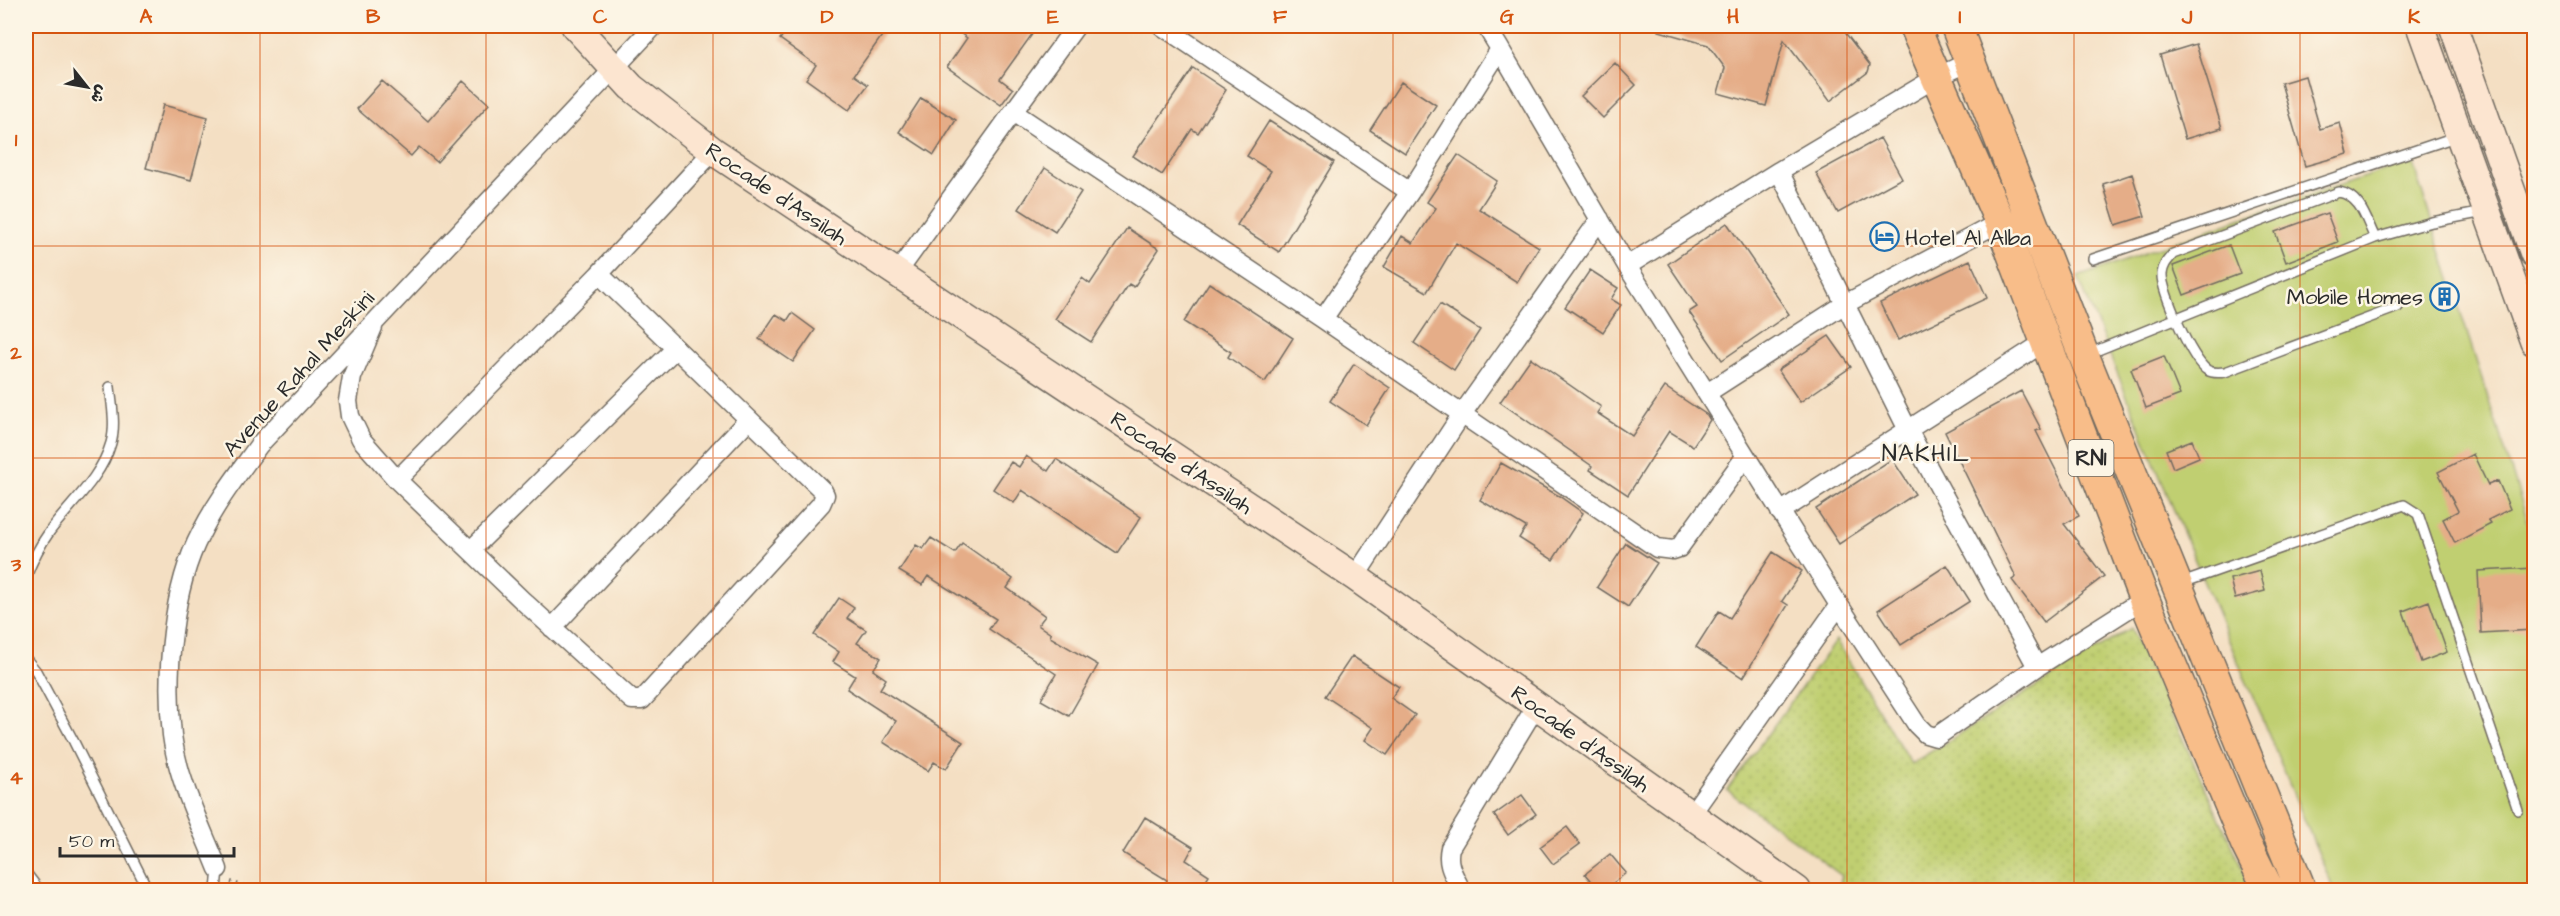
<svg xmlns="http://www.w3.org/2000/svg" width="2560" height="916" font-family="'Architects Daughter','Playpen Sans Arabic',sans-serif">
<defs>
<pattern id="grass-dots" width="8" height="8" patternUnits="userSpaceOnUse" patternTransform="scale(1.5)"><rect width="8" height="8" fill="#c0cf71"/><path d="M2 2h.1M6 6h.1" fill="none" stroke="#a5b262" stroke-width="1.8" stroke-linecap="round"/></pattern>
</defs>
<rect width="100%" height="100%" fill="#fcf5e5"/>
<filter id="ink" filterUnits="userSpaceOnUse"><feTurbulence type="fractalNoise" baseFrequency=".0167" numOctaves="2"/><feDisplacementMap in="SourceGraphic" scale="12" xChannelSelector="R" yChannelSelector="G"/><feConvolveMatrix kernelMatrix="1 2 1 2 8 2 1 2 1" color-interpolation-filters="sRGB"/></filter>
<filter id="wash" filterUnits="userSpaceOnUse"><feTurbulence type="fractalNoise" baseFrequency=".008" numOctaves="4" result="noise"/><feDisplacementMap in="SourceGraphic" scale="24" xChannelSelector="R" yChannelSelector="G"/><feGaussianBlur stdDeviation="1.35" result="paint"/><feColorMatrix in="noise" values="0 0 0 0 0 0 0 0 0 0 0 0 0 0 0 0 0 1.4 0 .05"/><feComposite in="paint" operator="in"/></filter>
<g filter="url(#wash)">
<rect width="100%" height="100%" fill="#f4dfc3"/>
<path fill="url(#grass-dots)" stroke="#767d4e" stroke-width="1.5" d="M 2131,628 L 2253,890 L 1838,890 L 1842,876 L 1727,790 L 1836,640 L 1911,764 Z"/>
<path fill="#c0cf71" stroke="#767d4e" stroke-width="1.5" d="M 2412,161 L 2534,541 L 2534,889 L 2530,890 L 2334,890 L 2160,477 L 2078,277 L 2245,217 Z"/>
<g id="blocks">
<path fill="#e5ad88" d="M 790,26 L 889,26 L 854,75 L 868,85 L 849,110 L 806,79 L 816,65 L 780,39 Z
M 950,26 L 1038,26 L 1000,79 L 1013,89 L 1001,105 L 947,67 L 967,38 Z
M 1659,26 L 1840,26 L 1870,65 L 1868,72 L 1830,101 L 1784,40 L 1766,106 L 1718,93 L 1725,68 L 1708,45 L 1659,31 Z
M 2196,44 L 2222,128 L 2185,139 L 2160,55 Z
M 1615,63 L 1636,85 L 1603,118 L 1581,96 Z
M 1193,68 L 1226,90 L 1198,133 L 1192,129 L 1162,175 L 1133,156 Z
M 2305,76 L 2320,129 L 2340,123 L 2348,154 L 2305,166 L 2281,83 Z
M 382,81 L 428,121 L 463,81 L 489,104 L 437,162 L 419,147 L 411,156 L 357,109 Z
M 1401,82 L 1436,105 L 1405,153 L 1370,130 Z
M 921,98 L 956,120 L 934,155 L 899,132 Z
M 163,105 L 208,117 L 191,180 L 146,168 Z
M 1269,121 L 1334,162 L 1279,252 L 1237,225 L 1271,171 L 1247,156 Z
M 1880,138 L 1902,178 L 1838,213 L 1816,173 Z
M 1458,155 L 1497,181 L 1479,209 L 1539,247 L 1517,282 L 1456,243 L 1427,292 L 1384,267 L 1402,236 L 1413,243 L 1436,208 L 1427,202 Z
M 1045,168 L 1081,192 L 1055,232 L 1019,209 Z
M 2132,174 L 2145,216 L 2116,225 L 2103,184 Z
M 2327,213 L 2338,242 L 2286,262 L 2275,232 Z
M 1727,223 L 1789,314 L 1722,360 L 1689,312 L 1697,307 L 1668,264 Z
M 1127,228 L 1159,249 L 1134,287 L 1129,284 L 1091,342 L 1055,319 L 1082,278 L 1090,284 Z
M 2229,245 L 2240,274 L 2184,295 L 2173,266 Z
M 1970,260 L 1987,298 L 1898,340 L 1880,303 Z
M 1590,270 L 1618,288 L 1611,299 L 1621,305 L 1603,332 L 1565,307 Z
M 1209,283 L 1293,338 L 1265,382 L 1228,357 L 1231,352 L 1184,322 Z
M 1440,304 L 1480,330 L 1454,370 L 1414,343 Z
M 792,313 L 815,330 L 793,362 L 759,339 L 776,314 L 787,321 Z
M 1829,336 L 1851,367 L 1800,402 L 1778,370 Z
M 2164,356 L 2180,395 L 2146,408 L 2131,369 Z
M 1531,358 L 1601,407 L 1597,413 L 1632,436 L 1665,387 L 1707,415 L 1710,420 L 1693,446 L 1669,431 L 1628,495 L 1590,470 L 1592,466 L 1500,402 Z
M 1354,364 L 1390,388 L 1366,425 L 1330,401 Z
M 2021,391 L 2041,429 L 2036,431 L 2079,516 L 2064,524 L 2104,576 L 2044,622 L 2012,580 L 2016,577 L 1945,432 Z
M 2192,440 L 2199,457 L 2173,468 L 2166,450 Z
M 2473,454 L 2488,485 L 2498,481 L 2510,509 L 2488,520 L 2491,524 L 2455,543 L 2443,519 L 2458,511 L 2438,472 Z
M 1026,456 L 1048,471 L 1056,459 L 1141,517 L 1117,553 L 1022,490 L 1014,503 L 993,489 L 1011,462 L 1019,467 Z
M 1892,459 L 1915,494 L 1839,544 L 1816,509 Z
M 1501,463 L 1559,496 L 1583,513 L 1553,560 L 1519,538 L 1526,527 L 1480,500 Z
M 931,538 L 955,553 L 962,543 L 1013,579 L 1007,588 L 1045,616 L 1038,625 L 1051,634 L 1050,637 L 1098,665 L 1069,716 L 1041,700 L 1056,674 L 989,629 L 996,619 L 928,576 L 922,585 L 899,571 L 916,545 L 923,549 Z
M 1626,543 L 1657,563 L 1628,607 L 1597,587 Z
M 1773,552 L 1802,571 L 1782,601 L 1788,605 L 1743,678 L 1696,647 L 1719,611 L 1730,618 Z
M 1947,565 L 1970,601 L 1901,645 L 1878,610 Z
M 2535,568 L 2535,600 L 2532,601 L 2533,630 L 2481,633 L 2478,571 Z
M 2260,571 L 2265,591 L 2235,599 L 2230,579 Z
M 839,598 L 854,608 L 847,618 L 866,630 L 857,643 L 881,658 L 873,670 L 886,679 L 880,689 L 963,742 L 946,769 L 934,762 L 928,771 L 883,742 L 896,721 L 847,689 L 855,676 L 833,662 L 839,652 L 814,635 Z
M 2429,601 L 2447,652 L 2421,662 L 2403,611 Z
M 1352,656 L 1399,687 L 1391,698 L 1415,715 L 1387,755 L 1365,740 L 1373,728 L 1325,696 Z
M 1522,795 L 1536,814 L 1508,835 L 1494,815 Z
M 1145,817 L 1193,847 L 1186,860 L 1209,875 L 1199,891 L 1161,891 L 1167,880 L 1123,853 Z
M 1567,827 L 1580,844 L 1553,864 L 1540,847 Z
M 1610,854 L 1626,873 L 1603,891 L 1599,891 L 1585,874 Z"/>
</g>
</g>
<g filter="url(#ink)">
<use href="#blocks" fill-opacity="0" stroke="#716a60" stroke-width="1.5"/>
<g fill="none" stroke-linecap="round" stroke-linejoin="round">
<defs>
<path id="lane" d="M 2375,238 C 2366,220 2361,196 2339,192 L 2173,254 C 2167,261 2163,265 2162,274 C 2161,290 2192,361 2207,370 C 2212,373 2218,373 2225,372 L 2398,307
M 2093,259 L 2458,136
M 2088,354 L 2375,238 L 2432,222 L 2484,212
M 26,577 C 32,561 40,545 50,531 C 71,503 101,478 111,443 C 116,426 112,405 110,387
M 2179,584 L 2404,505 L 2418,514 L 2518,810
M 26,659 L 36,671 L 74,742 L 148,890
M 26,873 L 39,890
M 216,890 L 218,869"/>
<path id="street" d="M 1162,26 L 1410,192 L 1500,49 L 1486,26
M 1500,49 L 1627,266 L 1779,171 L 1845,304 L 2000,222
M 1013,112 L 1076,26
M 1779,171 L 1937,77 L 1971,61
M 1627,266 L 1839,605 L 1690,816
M 897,273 L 1013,112 L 1323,319 L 1657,548 L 1673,550 L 1679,548 L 1745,457
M 1323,319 L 1410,192
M 373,327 L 352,377 L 348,401 L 350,416 L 361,439 L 397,480 L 523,601 L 632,700 L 642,700 L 821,504 L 825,495 L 823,491 L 599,274
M 1707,393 L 1845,304 L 1908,430 L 2037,667
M 397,480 L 599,274 L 713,151
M 1780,512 L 2046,341
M 472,549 L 675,349
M 1355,577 L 1462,414 L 1600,219
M 1839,605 L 1917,725 L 1926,734 L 1936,737 L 2037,667 L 2144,599
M 552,628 L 748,420
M 218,869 C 201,826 178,781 172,735 C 165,674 172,588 201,533 C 217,501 239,473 259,445 L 654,26
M 1461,890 C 1454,875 1446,865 1450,848 L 1536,706"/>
<path id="secondary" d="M 575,26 L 631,87 L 713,151 L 1355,577 L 1797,890
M 2420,26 L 2534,342
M 2453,26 L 2534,254"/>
<path id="primary" d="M 1914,26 L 2000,222 L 2144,599 L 2246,844 L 2269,890
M 1956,26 L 2084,356 L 2301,890"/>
</defs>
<use href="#lane" stroke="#716a60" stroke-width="12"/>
<use href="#street" stroke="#716a60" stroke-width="21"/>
<use href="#secondary" stroke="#716a60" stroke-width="30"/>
<use href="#primary" stroke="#716a60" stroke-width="33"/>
<path stroke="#716a60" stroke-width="4" stroke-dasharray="1.5 4.5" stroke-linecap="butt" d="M 231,882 L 256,890"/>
<use href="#lane" stroke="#fff" stroke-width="9"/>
<use href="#street" stroke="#fff" stroke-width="18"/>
<use href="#secondary" stroke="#fce5d0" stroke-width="27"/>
<use href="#primary" stroke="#f8bd89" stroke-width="30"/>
</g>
</g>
<path fill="none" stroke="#d5540f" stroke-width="1.5" stroke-opacity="0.55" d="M 260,26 L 260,890M 486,26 L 486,890M 713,26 L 713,890M 940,26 L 940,890M 1167,26 L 1167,890M 1393,26 L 1393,890M 1620,26 L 1620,890M 1847,26 L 1847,890M 2074,26 L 2074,890M 2300,26 L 2300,890M 26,246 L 2534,246M 26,458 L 2534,458M 26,670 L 2534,670"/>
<defs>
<symbol id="hotel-ring" viewBox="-11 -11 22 22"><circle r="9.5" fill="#fcf5e5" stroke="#1f6fb2" stroke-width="1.5"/><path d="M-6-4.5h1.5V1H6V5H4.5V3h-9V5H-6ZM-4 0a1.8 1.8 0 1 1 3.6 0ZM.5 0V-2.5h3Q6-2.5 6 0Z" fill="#1f6fb2"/></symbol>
<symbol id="building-ring" viewBox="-11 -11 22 22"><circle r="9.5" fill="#fcf5e5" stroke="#1f6fb2" stroke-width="1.5"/><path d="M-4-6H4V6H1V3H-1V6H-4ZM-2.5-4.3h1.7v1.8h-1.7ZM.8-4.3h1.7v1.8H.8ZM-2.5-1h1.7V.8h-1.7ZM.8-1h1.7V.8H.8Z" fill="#1f6fb2"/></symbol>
</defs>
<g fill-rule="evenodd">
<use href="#hotel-ring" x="1868" y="220" width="33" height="33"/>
<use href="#building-ring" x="2428" y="280" width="33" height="33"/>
</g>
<g text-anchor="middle" stroke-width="5" stroke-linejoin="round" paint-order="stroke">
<rect fill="#fcf5e5" stroke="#6a6863" stroke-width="1.5" x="2068.5" y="440" width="45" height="36" rx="4.5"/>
<g font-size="21" font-weight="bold" fill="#2b2b2b">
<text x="2091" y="465">RN1</text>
</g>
<g font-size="22" fill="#2b2b2b" stroke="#fcf5e5">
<text transform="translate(777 193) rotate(34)" y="8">Rocade d'Assilah</text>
<text transform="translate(298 373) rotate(-48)" y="8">Avenue Rahal Meskini</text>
<text transform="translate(1182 462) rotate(34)" y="8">Rocade d'Assilah</text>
<text transform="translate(1581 738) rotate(36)" y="8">Rocade d'Assilah</text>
</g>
<g font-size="22" fill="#2b2b2b" stroke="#fcf5e5" text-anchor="start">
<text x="1905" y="245">Hotel Al Alba</text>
<text x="2423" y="304" text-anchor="end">Mobile Homes</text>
</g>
<g font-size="24" letter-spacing="1.5" fill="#2b2b2b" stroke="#fcf5e5">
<text x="1926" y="461">NAKHIL</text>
</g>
</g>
<rect width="2560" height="916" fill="none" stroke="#fcf5e5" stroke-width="66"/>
<g transform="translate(87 87) rotate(121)" stroke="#fcf5e5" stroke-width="4.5" paint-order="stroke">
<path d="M0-4.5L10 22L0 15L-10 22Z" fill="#2b2b2b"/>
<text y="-9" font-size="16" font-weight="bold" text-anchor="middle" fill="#2b2b2b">ش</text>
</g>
<path d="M60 847v9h174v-9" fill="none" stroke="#2b2b2b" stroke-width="3"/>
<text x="69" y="847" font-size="18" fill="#2b2b2b" stroke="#fcf5e5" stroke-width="4.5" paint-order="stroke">50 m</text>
<rect x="33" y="33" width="2494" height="850" fill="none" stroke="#d5540f" stroke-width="2"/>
<g font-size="20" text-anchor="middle" font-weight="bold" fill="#d5540f">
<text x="146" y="23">A</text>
<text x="373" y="23">B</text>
<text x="600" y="23">C</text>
<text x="827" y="23">D</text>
<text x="1053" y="23">E</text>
<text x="1280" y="23">F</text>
<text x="1507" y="23">G</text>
<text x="1733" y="23">H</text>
<text x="1960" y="23">I</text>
<text x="2187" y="23">J</text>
<text x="2414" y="23">K</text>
<text x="16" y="146">1</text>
<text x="16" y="359">2</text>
<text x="16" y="571">3</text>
<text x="16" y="784">4</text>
</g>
</svg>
